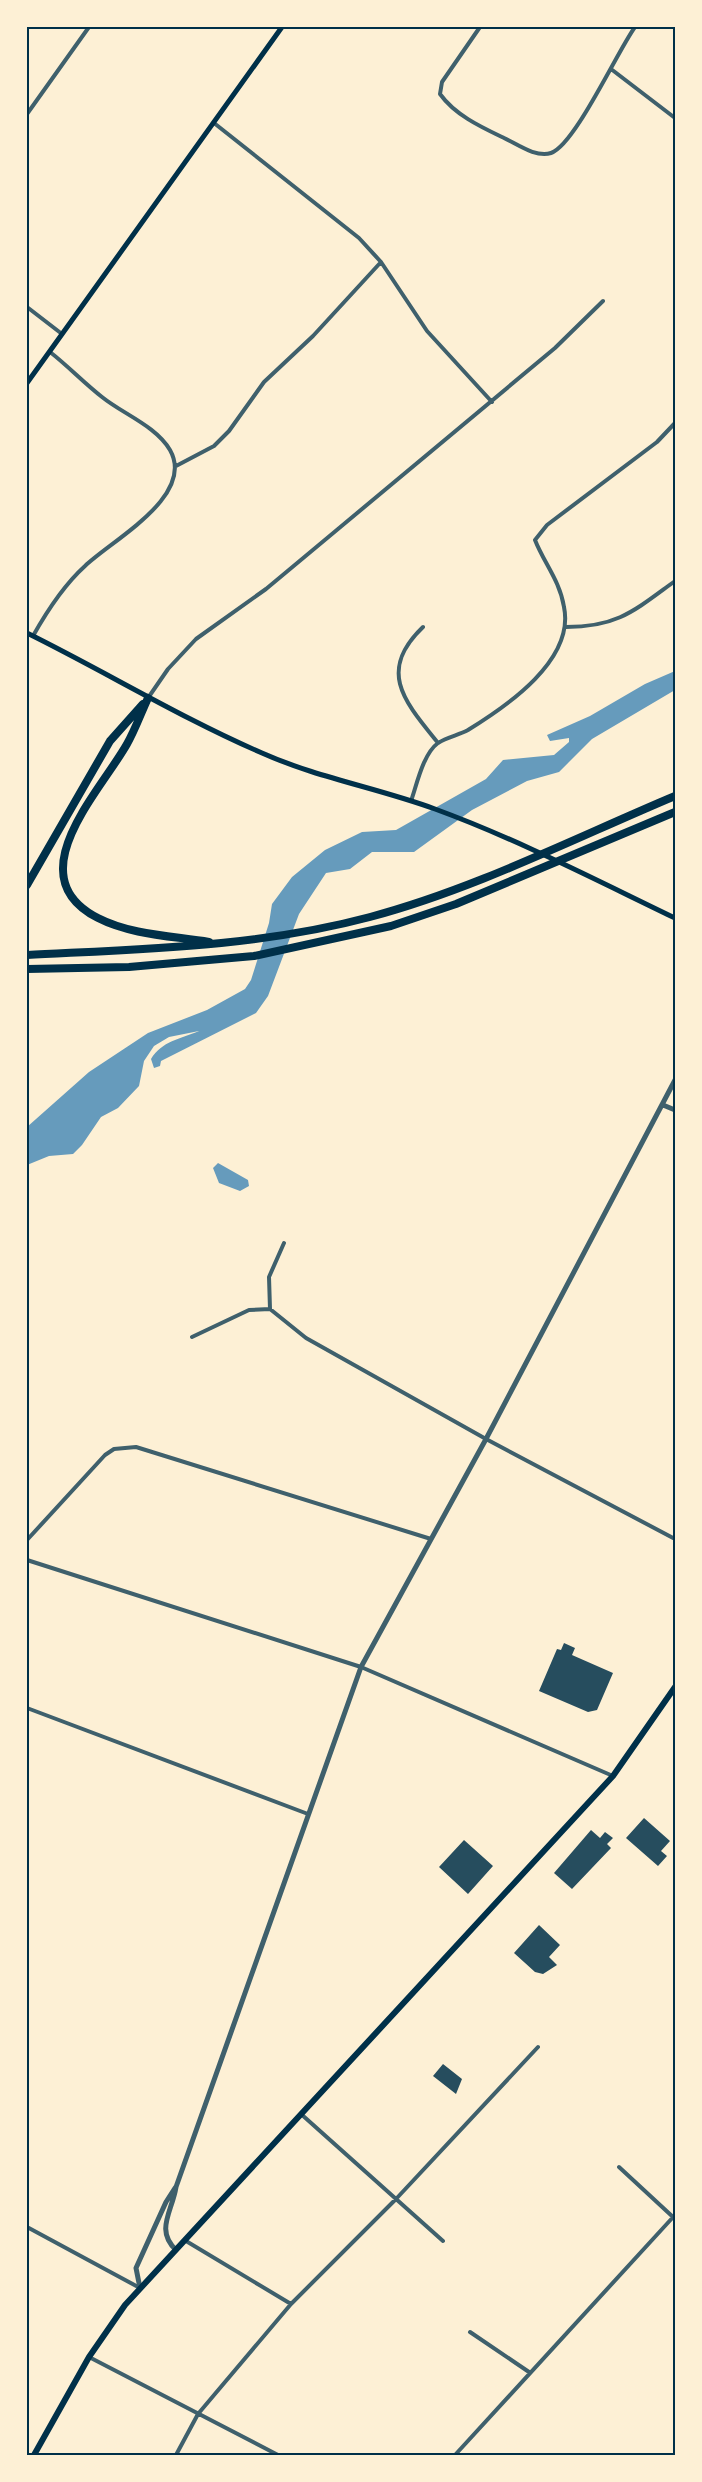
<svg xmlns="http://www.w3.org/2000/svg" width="702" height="2482" font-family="'PT Sans',sans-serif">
<rect width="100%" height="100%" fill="#fdf0d5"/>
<path fill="#669bbc" d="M 675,671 L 675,690 L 592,739 L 559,772 L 527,781 L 472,810 L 414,852 L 372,852 L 350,869 L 326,873 L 299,914 L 268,996 L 256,1013 L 161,1061 L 160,1066 L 154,1068 L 151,1059 C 162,1041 180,1039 199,1031 L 169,1037 L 154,1046 L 144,1061 L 139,1086 L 118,1108 L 101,1117 L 82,1145 L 73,1154 L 49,1156 L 27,1165 L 27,1127 L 89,1072 L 148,1033 L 207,1010 L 245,989 L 251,980 L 269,923 L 272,904 L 292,877 L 325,850 L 362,832 L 396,830 L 486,779 L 503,760 L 554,755 L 569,742 L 569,738 L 550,741 L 547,735 L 590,716 L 645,684 Z
M 218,1163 L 248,1180 L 249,1186 L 240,1191 L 219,1183 L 213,1168 Z"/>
<path fill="#264d5e" d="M 564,1643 L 575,1648 L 572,1655 L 613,1673 L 597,1710 L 588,1712 L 539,1691 L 557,1649 L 561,1650 Z
M 644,1818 L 670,1841 L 661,1851 L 667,1856 L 658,1866 L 626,1838 Z
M 591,1830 L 600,1838 L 605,1832 L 613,1838 L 607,1844 L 611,1848 L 572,1889 L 554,1873 Z
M 464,1840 L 493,1866 L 468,1894 L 439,1867 Z
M 539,1925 L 560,1945 L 549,1957 L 557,1965 L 543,1974 L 535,1972 L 514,1953 Z
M 443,2064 L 462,2079 L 456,2094 L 433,2076 Z"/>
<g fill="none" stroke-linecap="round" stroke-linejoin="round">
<path stroke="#3f606c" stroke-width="4" d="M 480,27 L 442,82 L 440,94 C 455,115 481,127 504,138 C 517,144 536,158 551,153 C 575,145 618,50 635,27
M 611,69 L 675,118
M 27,114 L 89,27
M 214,123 L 359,238 L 381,262 L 427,331 L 492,402
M 27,307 L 62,334
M 176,466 L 214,446 L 229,431 L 264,382 L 313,336 L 381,262
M 423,627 C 377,671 404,701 438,743
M 566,627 C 618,627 635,610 675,581
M 33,636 C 47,611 64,585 85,566 C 112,540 196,496 170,450 C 156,426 123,414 102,397 C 84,383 68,366 50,352
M 148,698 L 168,669 L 196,639 L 266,589 L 338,529 L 555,348 L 603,301
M 411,801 C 417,784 423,754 438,743 C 447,737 459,735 468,730 C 507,706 575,660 564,607 C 560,581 544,563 535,540 L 547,525 L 657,442 L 675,423
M 284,1243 L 269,1277 L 270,1309 L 306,1338 L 486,1439 L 675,1539
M 192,1337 L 249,1310 L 270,1309
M 27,1540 L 105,1455 L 114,1449 L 136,1447 L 431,1539
M 27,1560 L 361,1667 L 613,1776
M 27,1708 L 308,1814
M 301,2114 L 443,2241
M 619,2167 L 673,2217
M 27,2227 L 140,2288
M 186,2241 L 291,2304
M 470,2332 L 529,2372
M 89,2357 L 278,2455
M 176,2455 L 198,2414 L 291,2304 L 396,2199 L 538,2047
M 455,2455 L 675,2215"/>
<path stroke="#3f606c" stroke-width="5" d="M 663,1105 L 675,1110
M 176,2250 C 155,2230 172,2212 176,2187 L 361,1667 L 486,1439 L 675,1080
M 140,2288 L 136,2268 L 166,2202 L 175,2188"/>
<path stroke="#003049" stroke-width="5" d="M 27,383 L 282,27
M 27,633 C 106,672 181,718 262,753 C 318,778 378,788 435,809 C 517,839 596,880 675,918"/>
<path stroke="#003049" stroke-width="6" d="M 34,2455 L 89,2357 L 125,2305 L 613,1776 L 675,1687"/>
<path stroke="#003049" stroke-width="8" d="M 148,698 C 141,713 135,730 127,744 C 100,792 16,876 98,918 C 131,935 173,936 209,942
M 27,885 L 110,741 L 143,704
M 27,955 C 142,949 258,947 370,917 C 475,889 575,838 675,796
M 27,969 L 129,967 L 254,956 L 391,926 L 456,904 L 675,812"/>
</g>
<rect width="702" height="2482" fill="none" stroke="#fdf0d5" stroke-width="57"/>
<rect x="28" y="28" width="646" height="2426" fill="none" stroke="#003049" stroke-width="2"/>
</svg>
